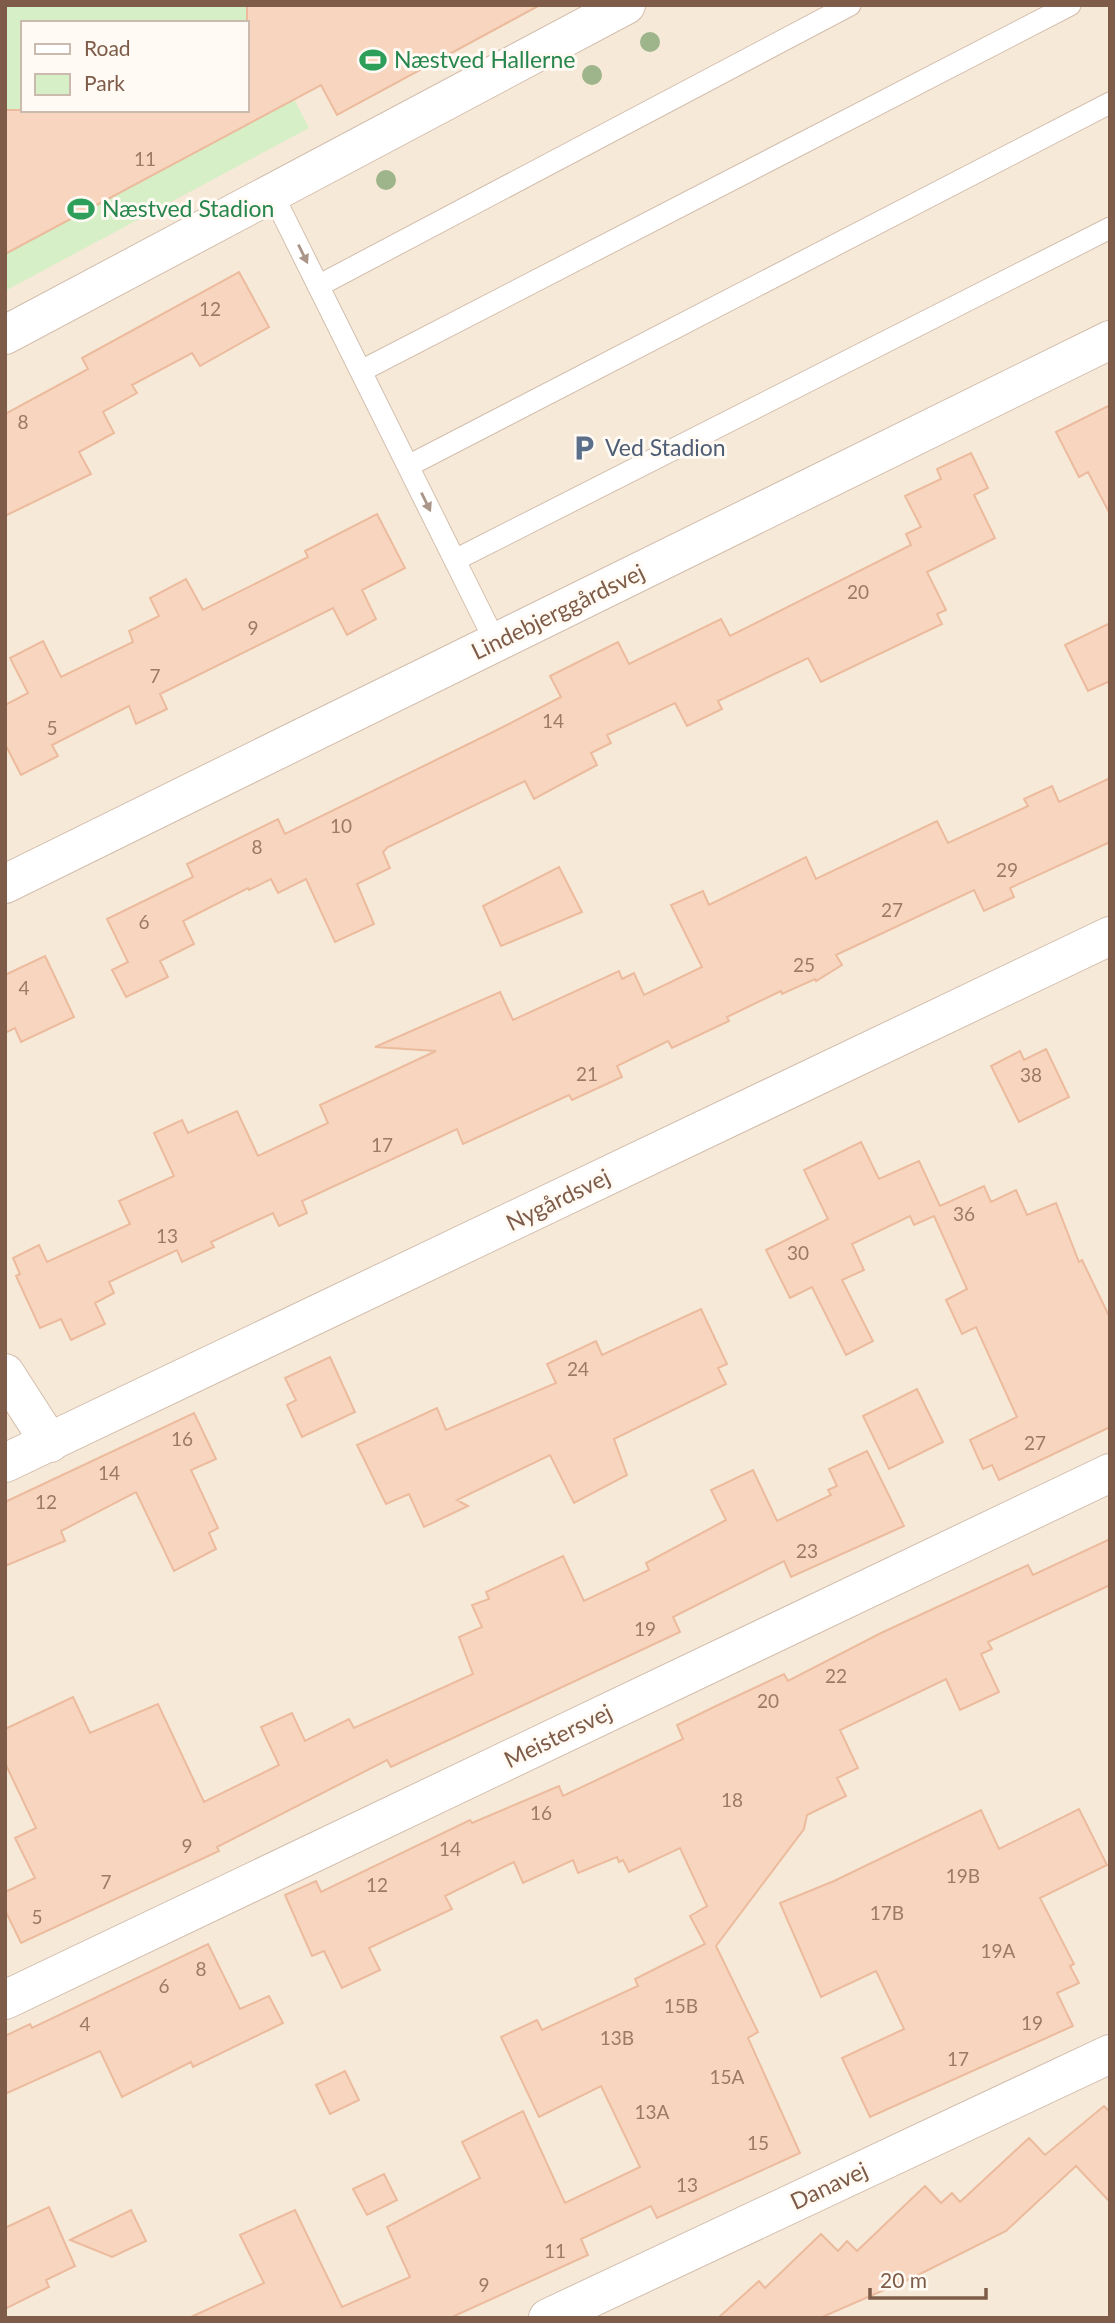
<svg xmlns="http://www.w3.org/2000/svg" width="1115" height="2323" font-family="Lato,sans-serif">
<rect width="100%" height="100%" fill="#fef7ea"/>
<path fill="#f7e9d8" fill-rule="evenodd" d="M 5,5 L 1110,5 L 1110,2318 L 5,2318 ZM 23,23 L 247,23 L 247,110 L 23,110 Z"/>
<path fill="#d6efc6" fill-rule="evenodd" d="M 5,5 L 245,5 L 309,128 L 5,291 ZM 23,23 L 247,23 L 247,110 L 23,110 Z"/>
<path fill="#f7d5bf" stroke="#ecbb9d" stroke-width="2" d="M 247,5 L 540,5 L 337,115 L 321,85 L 5,254 L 5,110 L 247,110 Z
M 239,272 L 269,327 L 200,366 L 192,353 L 132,385 L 137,393 L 103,412 L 114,433 L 79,452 L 91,474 L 5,516 L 5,414 L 88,369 L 82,358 Z
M 1110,405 L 1110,514 L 1088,472 L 1079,477 L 1056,432 Z
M 971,453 L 988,488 L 974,495 L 995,538 L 927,572 L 946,610 L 937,614 L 942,624 L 821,682 L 808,658 L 718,701 L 722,709 L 687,726 L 675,703 L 607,735 L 611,743 L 591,753 L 597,765 L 534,799 L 525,781 L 388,847 L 383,852 L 390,868 L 357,884 L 374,924 L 335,942 L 306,879 L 278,893 L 271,879 L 249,890 L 248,888 L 183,921 L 194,944 L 160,961 L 168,977 L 126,997 L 112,970 L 128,962 L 107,919 L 193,877 L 187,864 L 278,819 L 285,834 L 497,730 L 561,697 L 550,676 L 618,642 L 629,664 L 721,619 L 730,636 L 911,545 L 906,534 L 921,527 L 905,496 L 941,479 L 937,469 Z
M 377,514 L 405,568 L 362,590 L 376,619 L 347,635 L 333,608 L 160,694 L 167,709 L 136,724 L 129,706 L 52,745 L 58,756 L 21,775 L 5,744 L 5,705 L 28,693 L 10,658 L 43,641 L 61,677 L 133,642 L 129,631 L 159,616 L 150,598 L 186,579 L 203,610 L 308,557 L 305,551 Z
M 1110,623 L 1110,681 L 1088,691 L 1065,645 Z
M 1110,778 L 1110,842 L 1010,888 L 1014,897 L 984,911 L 974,890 L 836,955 L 842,965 L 816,981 L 815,979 L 782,994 L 781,991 L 727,1017 L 729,1021 L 672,1048 L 668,1041 L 617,1066 L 622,1077 L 572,1100 L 569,1095 L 463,1144 L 457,1129 L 302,1201 L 307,1213 L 279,1226 L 273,1213 L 211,1242 L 214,1247 L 182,1262 L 177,1250 L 109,1282 L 114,1293 L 95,1303 L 105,1324 L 71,1340 L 61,1319 L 40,1328 L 16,1276 L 20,1274 L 13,1258 L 39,1245 L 47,1262 L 130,1224 L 119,1201 L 174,1176 L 154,1133 L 182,1120 L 188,1133 L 237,1111 L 258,1156 L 328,1123 L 320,1105 L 436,1051 L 375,1047 L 500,992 L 513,1020 L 619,971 L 622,979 L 634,973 L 644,995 L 702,967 L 671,905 L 703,891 L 709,905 L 806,857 L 816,879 L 937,821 L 948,843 L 1028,806 L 1024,799 L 1052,786 L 1059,802 Z
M 559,867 L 582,912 L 501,946 L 483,906 Z
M 45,956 L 74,1017 L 21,1042 L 15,1028 L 5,1033 L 5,975 Z
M 1046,1049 L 1069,1097 L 1019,1122 L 991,1066 L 1020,1051 L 1024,1060 Z
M 861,1142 L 879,1179 L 919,1161 L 940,1206 L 984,1186 L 991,1202 L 1016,1190 L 1027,1215 L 1056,1203 L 1079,1262 L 1082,1260 L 1110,1318 L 1110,1427 L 999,1480 L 992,1465 L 983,1469 L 970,1440 L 1017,1417 L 976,1327 L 962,1334 L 946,1300 L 967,1289 L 934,1216 L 914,1225 L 910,1216 L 852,1244 L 864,1270 L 842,1280 L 873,1341 L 846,1355 L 812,1287 L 790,1298 L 766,1250 L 828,1219 L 804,1170 Z
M 701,1309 L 727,1364 L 718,1368 L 726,1384 L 614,1439 L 627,1475 L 574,1503 L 550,1455 L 457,1500 L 468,1506 L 424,1527 L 409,1494 L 386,1504 L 357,1445 L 437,1408 L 446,1430 L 556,1383 L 547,1364 L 596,1341 L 602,1355 Z
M 330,1357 L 355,1412 L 302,1437 L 287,1405 L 296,1400 L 285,1378 Z
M 917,1389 L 943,1442 L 889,1469 L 863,1416 Z
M 194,1413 L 216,1459 L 191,1470 L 218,1528 L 209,1533 L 216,1549 L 174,1571 L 136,1492 L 61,1531 L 65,1541 L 5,1566 L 5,1502 Z
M 867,1451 L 904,1526 L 791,1577 L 784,1561 L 673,1617 L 680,1632 L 391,1767 L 387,1760 L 217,1847 L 219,1851 L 21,1943 L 5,1910 L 5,1892 L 35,1878 L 15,1838 L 36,1828 L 5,1763 L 5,1729 L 73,1697 L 90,1733 L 158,1704 L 204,1802 L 279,1765 L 261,1727 L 292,1713 L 305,1741 L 349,1719 L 354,1728 L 473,1674 L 459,1637 L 482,1627 L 472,1605 L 489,1599 L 486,1592 L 563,1556 L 584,1601 L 649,1570 L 646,1563 L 726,1520 L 711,1490 L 753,1470 L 777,1521 L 831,1495 L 828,1490 L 837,1486 L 829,1469 Z
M 1110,1539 L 1110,1585 L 988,1642 L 992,1649 L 981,1654 L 999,1692 L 960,1710 L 946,1679 L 840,1730 L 858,1768 L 837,1778 L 846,1796 L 807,1815 L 804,1829 L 716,1946 L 758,2032 L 748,2038 L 800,2153 L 657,2218 L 651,2206 L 581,2239 L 588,2255 L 450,2318 L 189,2318 L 264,2283 L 240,2235 L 295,2210 L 342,2307 L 410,2277 L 387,2227 L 480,2178 L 462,2142 L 523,2111 L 565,2203 L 640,2167 L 601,2086 L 539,2117 L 501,2037 L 537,2020 L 542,2030 L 638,1986 L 635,1979 L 705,1944 L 690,1916 L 707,1906 L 680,1848 L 629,1872 L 623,1860 L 619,1862 L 617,1857 L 578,1873 L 573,1860 L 523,1883 L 514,1862 L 445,1896 L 452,1909 L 369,1948 L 380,1970 L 342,1988 L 324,1951 L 312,1956 L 285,1895 L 316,1881 L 321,1892 L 470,1820 L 472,1823 L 559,1786 L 563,1796 L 683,1739 L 677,1725 L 716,1706 L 784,1674 L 788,1681 L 881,1633 L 1028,1565 L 1033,1575 Z
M 1079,1809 L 1107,1865 L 1040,1898 L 1074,1964 L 1070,1966 L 1079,1983 L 1057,1993 L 1073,2026 L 870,2117 L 842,2058 L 904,2029 L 876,1971 L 821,1997 L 780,1903 L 834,1881 L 981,1810 L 999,1849 Z
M 208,1944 L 240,2009 L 269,1996 L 283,2023 L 193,2067 L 191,2062 L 122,2097 L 100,2051 L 5,2094 L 5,2036 L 30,2024 L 32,2028 Z
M 345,2071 L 359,2100 L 330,2114 L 316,2085 Z
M 1104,2106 L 1110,2112 L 1110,2202 L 1076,2166 L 1006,2231 L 914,2277 L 820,2318 L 718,2318 L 759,2281 L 765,2288 L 821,2234 L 838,2251 L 847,2241 L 857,2251 L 925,2186 L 941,2203 L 952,2193 L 960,2202 L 1029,2138 L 1045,2155 Z
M 384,2174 L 397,2200 L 367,2215 L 353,2189 Z
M 49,2207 L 75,2266 L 46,2280 L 49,2287 L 5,2309 L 5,2228 Z
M 131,2210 L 146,2241 L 112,2257 L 70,2240 Z"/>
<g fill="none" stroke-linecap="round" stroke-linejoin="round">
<defs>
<path id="service" d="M 272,193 L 496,643
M 318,286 L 850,5
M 361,371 L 1070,5
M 408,466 L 1110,103
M 455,560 L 1110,228"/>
<path id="minor" d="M 5,335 L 626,5
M 5,884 L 1110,340
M 5,1373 L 50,1443
M 5,1463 L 1110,936
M 5,2000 L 1110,1473
M 548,2318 L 1110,2054"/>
</defs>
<use href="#service" stroke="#d3bead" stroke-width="23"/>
<use href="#minor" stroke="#d3bead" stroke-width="40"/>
<use href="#service" stroke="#fff" stroke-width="21"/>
<use href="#minor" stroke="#fff" stroke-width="38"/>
</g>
<g fill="#9eb48a">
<circle cx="650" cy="42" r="10"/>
<circle cx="592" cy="75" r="10"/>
<circle cx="386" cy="180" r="10"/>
</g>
<defs><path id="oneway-solid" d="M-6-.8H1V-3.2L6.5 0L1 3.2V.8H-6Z" transform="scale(1.75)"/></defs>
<g fill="#ab9589">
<use href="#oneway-solid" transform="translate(303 254) rotate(64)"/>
<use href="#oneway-solid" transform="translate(426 502) rotate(64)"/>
</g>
<defs>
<symbol id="stadium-bare" viewBox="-9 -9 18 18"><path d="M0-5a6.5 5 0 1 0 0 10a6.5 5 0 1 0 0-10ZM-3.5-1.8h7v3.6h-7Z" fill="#2e9e5b" stroke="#fffaf3" stroke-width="2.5" paint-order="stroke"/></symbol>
<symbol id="parking-bare" viewBox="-9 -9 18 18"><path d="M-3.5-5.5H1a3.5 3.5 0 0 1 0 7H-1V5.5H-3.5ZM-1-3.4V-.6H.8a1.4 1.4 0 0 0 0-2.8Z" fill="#5c6f8a" stroke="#fffaf3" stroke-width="2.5" paint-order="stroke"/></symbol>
</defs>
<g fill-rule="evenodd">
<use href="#stadium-bare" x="354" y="41" width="38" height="38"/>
<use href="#stadium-bare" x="62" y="190" width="38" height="38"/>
<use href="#parking-bare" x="565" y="429" width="38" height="38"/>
</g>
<g text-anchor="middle" stroke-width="6" stroke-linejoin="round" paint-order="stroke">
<g font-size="19" fill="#9c7a66">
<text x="145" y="166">11</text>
<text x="210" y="316">12</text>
<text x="23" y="429">8</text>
<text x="858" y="599">20</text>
<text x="253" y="635">9</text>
<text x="155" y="683">7</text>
<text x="553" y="728">14</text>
<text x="52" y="735">5</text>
<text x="341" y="833">10</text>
<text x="257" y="854">8</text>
<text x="1007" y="877">29</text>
<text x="892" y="917">27</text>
<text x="144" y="929">6</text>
<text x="804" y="972">25</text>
<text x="24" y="995">4</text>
<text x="587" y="1081">21</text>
<text x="1031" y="1082">38</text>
<text x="382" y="1152">17</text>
<text x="964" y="1221">36</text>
<text x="167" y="1243">13</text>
<text x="798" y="1260">30</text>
<text x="578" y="1376">24</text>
<text x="182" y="1446">16</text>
<text x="1035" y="1450">27</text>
<text x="109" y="1480">14</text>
<text x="46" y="1509">12</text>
<text x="807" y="1558">23</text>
<text x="645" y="1636">19</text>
<text x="836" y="1683">22</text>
<text x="768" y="1708">20</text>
<text x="732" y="1807">18</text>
<text x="541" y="1820">16</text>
<text x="187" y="1853">9</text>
<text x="450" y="1856">14</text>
<text x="963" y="1883">19B</text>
<text x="106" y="1889">7</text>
<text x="377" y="1892">12</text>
<text x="887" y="1920">17B</text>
<text x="37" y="1924">5</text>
<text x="998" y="1958">19A</text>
<text x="201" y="1976">8</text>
<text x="164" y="1993">6</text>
<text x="681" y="2013">15B</text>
<text x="1032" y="2030">19</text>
<text x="85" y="2031">4</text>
<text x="617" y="2045">13B</text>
<text x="958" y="2066">17</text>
<text x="727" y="2084">15A</text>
<text x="652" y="2119">13A</text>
<text x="758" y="2150">15</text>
<text x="687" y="2192">13</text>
<text x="555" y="2258">11</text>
<text x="484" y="2292">9</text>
</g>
<g font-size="23" fill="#27864d" stroke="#fffaf3" text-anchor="start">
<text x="394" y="68">Næstved Hallerne</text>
<text x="102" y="217">Næstved Stadion</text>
</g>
<g font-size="23" fill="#4e5e75" stroke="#fffaf3" text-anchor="start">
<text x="605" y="456">Ved Stadion</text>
</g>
<g font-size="23" fill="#7e5c49" stroke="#fffaf3">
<text transform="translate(558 612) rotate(-26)" y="8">Lindebjerggårdsvej</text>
<text transform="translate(558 1200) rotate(-26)" y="8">Nygårdsvej</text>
<text transform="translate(558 1736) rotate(-26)" y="8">Meistersvej</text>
<text transform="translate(829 2186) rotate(-25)" y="8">Danavej</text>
</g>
</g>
<rect width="1115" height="2323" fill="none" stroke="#7e5c49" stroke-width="14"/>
<rect x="21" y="21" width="228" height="91" fill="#fffaf3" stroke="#cbbbaf" stroke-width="2"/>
<rect x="35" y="44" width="35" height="10" fill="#ffffff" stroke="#cbbbaf" stroke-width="2"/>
<text x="84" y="56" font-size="21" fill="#7e5c49">Road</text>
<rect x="35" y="74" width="35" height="21" fill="#d6efc6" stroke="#cbbbaf" stroke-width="2"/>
<text x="84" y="91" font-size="21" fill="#7e5c49">Park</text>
<path d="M870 2288v10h116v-10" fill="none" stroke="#7e5c49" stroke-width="3.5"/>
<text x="880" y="2288" font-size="21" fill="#7e5c49" stroke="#fffaf3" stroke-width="5" paint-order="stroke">20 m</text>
</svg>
